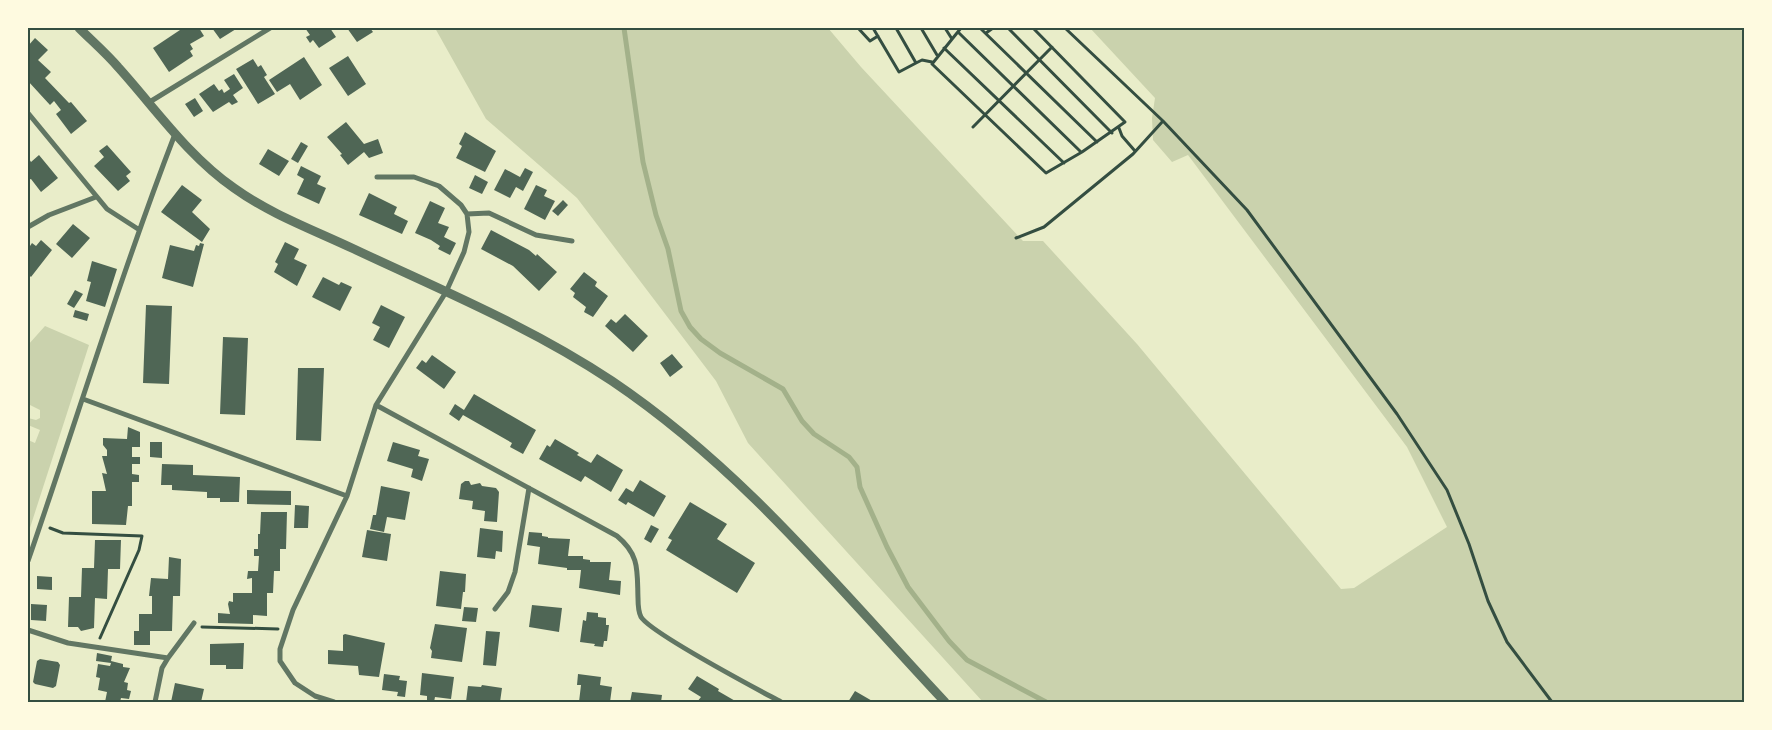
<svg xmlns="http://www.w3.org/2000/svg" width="1772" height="730" font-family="'Libre Baskerville',serif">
<rect width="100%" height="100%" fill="#e9edc9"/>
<path fill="#cad2ad" d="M 435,28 L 828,28 L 861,67 L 1023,241 L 1043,241 L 1137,344 L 1341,589 L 1354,588 L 1447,527 L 1407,447 L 1188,155 L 1172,162 L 1153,140 L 1152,118 L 1155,98 L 1090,28 L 1732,28 L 1744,31 L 1744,702 L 983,702 L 748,443 L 716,381 L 577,198 L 486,119 Z
M 45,326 L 89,345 L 28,534 L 28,440 L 35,443 L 40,430 L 28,425 L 28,418 L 36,420 L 40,418 L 40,410 L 28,404 L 28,345 Z"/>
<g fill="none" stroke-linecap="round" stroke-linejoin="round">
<path stroke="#a3b18a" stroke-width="5" d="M 624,28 L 643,162 L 656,215 L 668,249 L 681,311 L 690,327 L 701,339 L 720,353 L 783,389 L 802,421 L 814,434 L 849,457 L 857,467 L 860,487 L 887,547 L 908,587 L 949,641 L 967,660 L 1046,702"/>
</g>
<path fill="#4f6655" d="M 183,28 L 199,28 L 204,36 L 190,44 L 193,49 L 190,51 L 193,56 L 169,72 L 153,48 Z
M 212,28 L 235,28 L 236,29 L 220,39 Z
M 305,28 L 330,28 L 336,37 L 319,48 L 313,40 L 310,43 L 306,37 L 310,35 Z
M 347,28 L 370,28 L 373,32 L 357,42 Z
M 35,38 L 48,50 L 38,60 L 51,72 L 45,78 L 69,103 L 71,102 L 87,121 L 71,134 L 56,114 L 61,110 L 54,101 L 50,105 L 28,81 L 28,56 L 30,54 L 28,46 Z
M 348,56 L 366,84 L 348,96 L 329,68 Z
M 304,57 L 322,85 L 300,100 L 290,84 L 277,92 L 269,80 Z
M 253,59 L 258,67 L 261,65 L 267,75 L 264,77 L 275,94 L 258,104 L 236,69 Z
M 234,74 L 243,88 L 233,95 L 238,102 L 232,105 L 229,102 L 213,112 L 199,94 L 214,84 L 219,91 L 222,89 L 224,93 L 230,89 L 224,80 Z
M 195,98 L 203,111 L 194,117 L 185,104 Z
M 346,122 L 364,144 L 378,139 L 383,153 L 369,158 L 364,152 L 348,165 L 340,155 L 342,154 L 327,137 Z
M 465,132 L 496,151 L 485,172 L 456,158 L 462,146 L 459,144 Z
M 301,142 L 308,146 L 298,163 L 291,159 Z
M 107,145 L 131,172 L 126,176 L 130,181 L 118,191 L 94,166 L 104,157 L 99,151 Z
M 268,149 L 289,161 L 279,176 L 259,164 Z
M 39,155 L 58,178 L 41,192 L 31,179 L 28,180 L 28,157 L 31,162 Z
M 301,166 L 321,176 L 317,184 L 326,188 L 319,204 L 297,194 L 304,179 L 297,175 Z
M 525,168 L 533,172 L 523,191 L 516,187 L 510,198 L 494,190 L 505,169 L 520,177 Z
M 475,175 L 488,182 L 482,194 L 469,188 Z
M 182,185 L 202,200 L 192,212 L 210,229 L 202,242 L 161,212 Z
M 536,185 L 547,190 L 544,196 L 555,201 L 545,220 L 524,209 Z
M 369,193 L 397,207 L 394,214 L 408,221 L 402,234 L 359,215 Z
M 563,200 L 568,205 L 558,216 L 552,211 Z
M 430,201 L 445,208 L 438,223 L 449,227 L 444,237 L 456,243 L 450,255 L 438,249 L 440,246 L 431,240 L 415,233 Z
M 73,224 L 90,238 L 72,258 L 56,244 Z
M 491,230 L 529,250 L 536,256 L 537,254 L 557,272 L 539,291 L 513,266 L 481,249 Z
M 41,240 L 52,250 L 31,277 L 28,274 L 28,249 L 32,243 L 36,246 Z
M 285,242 L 299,249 L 294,259 L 307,265 L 297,286 L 274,272 L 278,264 L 275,262 Z
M 200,243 L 204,244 L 193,287 L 162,278 L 170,245 L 194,251 L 196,245 L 199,246 Z
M 92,261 L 117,269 L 105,307 L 86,301 L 91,282 L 87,281 Z
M 584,272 L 597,282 L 595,286 L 608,296 L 593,317 L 584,312 L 586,307 L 573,297 L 575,293 L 570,289 Z
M 323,277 L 339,285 L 341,282 L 352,287 L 340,311 L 312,297 Z
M 75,290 L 83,294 L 74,308 L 67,304 Z
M 146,305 L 172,306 L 169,384 L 143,383 Z
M 381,305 L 405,317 L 389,348 L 373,340 L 380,327 L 372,323 Z
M 75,310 L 89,314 L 87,321 L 73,317 Z
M 625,314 L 648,336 L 633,352 L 605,326 L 611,319 L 616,323 Z
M 223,337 L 248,338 L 245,415 L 220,414 Z
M 672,354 L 683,367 L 670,377 L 660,363 Z
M 432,355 L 456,372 L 444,389 L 416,368 L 422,360 L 426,363 Z
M 298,368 L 324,368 L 321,441 L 296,440 Z
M 474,394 L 536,430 L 523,454 L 510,447 L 512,443 L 463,415 L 459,421 L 449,414 L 455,404 L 464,410 Z
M 128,427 L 140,432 L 140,447 L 132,447 L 132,457 L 140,457 L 140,464 L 132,464 L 132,474 L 139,475 L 139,482 L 132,482 L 132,506 L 128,506 L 126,525 L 92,524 L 92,491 L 106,491 L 102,473 L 107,474 L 102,456 L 107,456 L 107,450 L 103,445 L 103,438 L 127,439 Z
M 555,439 L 579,453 L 577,455 L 591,463 L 597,454 L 623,470 L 611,492 L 585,476 L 581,482 L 539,459 L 547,445 L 550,447 Z
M 150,442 L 162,442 L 162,458 L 150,457 Z
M 393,442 L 420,450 L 418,456 L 429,459 L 422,481 L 411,477 L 413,469 L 387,461 Z
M 162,464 L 193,465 L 193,475 L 240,477 L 239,502 L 220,502 L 220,498 L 207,498 L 207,492 L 172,490 L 172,485 L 161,485 Z
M 640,480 L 666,496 L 654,517 L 628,502 L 626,505 L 618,500 L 626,488 L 633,492 Z
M 465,481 L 469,481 L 471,485 L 480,483 L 482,486 L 496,488 L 499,492 L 497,522 L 484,521 L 485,511 L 472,509 L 473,501 L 459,499 L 461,484 Z
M 381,486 L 410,492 L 405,520 L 387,517 L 384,532 L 370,529 L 373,515 L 376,515 Z
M 247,490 L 291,491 L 291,505 L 247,504 Z
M 690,502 L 727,524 L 717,539 L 755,563 L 737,593 L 666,550 L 672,540 L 668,538 Z
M 295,505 L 309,506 L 308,528 L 294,528 Z
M 261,512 L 287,512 L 286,549 L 280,549 L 280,571 L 274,571 L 273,593 L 267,593 L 267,616 L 253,615 L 253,624 L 218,623 L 218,613 L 230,614 L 228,604 L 229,601 L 233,602 L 233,593 L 252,593 L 252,578 L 247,579 L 248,571 L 258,571 L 259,556 L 254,556 L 254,549 L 258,549 L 258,534 L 260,534 Z
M 651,525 L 659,529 L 651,543 L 644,539 Z
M 480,528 L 503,531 L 502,552 L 496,551 L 495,559 L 477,557 Z
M 367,530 L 391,534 L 387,561 L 362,557 Z
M 529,532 L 542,533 L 542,536 L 548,537 L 548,538 L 570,539 L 568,556 L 583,556 L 583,559 L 590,560 L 590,562 L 611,562 L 609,580 L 621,581 L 620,595 L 579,588 L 581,570 L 567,570 L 567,568 L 538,564 L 540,547 L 527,545 Z
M 95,540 L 121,540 L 120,569 L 108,569 L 107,599 L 95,598 L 94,628 L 81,631 L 78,627 L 68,627 L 69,597 L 81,597 L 82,568 L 94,568 Z
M 169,557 L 181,559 L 180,596 L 173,596 L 172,631 L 150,631 L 150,645 L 134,645 L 134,631 L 139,631 L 139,614 L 152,614 L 152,596 L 149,596 L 151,578 L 168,579 Z
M 440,571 L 466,574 L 465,592 L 463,592 L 461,609 L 436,606 Z
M 37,576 L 52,577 L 52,590 L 37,589 Z
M 31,604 L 47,605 L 46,621 L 31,620 Z
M 532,605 L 562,608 L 559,632 L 529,627 Z
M 464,607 L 478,608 L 476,622 L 462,621 Z
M 587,612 L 598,613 L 598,617 L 606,618 L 606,625 L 609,625 L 607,641 L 604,641 L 603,647 L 594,646 L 595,644 L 580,642 L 583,620 L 586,621 Z
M 435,624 L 467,628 L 462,662 L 431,658 L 432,651 L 430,648 Z
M 486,631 L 500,632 L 496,666 L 483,665 Z
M 345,634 L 385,643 L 379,677 L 359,675 L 358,666 L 328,664 L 328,650 L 343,651 L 343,635 Z
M 244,643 L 243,669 L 226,669 L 226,665 L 210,665 L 210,644 Z
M 97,653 L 112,656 L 111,661 L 123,664 L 123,667 L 130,668 L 124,682 L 128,683 L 127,690 L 131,691 L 129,699 L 121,698 L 120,702 L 105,702 L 107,692 L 98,690 L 100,678 L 96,677 L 98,664 L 110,666 L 111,663 L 96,661 Z
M 40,659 L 58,662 L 60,665 L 56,686 L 53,688 L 35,684 L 33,682 L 37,661 Z
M 422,673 L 454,677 L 451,699 L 435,697 L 434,702 L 427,701 L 427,696 L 420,695 Z
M 384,674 L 400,676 L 399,680 L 407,681 L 405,697 L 397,696 L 398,692 L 382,690 Z
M 578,674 L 601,677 L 600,685 L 612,687 L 610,702 L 579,702 L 581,685 L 577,685 Z
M 697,676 L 719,689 L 718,691 L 737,702 L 697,702 L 701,697 L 688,689 Z
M 175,683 L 204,689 L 201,702 L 171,702 Z
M 482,685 L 502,688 L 500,702 L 466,702 L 468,686 L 481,687 Z
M 855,691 L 874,702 L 848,702 Z
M 632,692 L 662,695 L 661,702 L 630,702 Z"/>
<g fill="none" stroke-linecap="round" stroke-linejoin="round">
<path stroke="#344e41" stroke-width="3" d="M 858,28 L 870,41 L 878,36
M 873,28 L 899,72 L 916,63
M 896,28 L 916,63 L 922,60 L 932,62
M 921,28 L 937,55
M 945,28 L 952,39
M 961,28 L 932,64 L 1046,173 L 1082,152 L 1125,122 L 1033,28
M 980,28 L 1097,142
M 1008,28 L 1112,133
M 1065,28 L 1163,121 L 1247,210 L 1397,414 L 1447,490 L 1469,544 L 1488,601 L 1507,642 L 1552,702
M 958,32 L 1081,152
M 986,33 L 993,28
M 944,48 L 1064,163
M 973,127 L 1052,47
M 1119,128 L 1122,136 L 1135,151
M 1016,238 L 1044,227 L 1133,154 L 1163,121
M 50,528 L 63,533 L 142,536 L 139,550 L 100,638
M 202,627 L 278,629"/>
<path stroke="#617663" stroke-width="5" d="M 148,103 L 270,28
M 28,113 L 107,209 L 138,229
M 467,214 L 489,213 L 536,235 L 572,241
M 28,227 L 49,215 L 96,197
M 83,399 L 347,496
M 376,405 L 617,536 C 640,555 637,571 638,598 C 638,604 638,611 641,617 C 652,634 757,689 781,702
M 28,561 C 77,419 121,274 175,134
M 495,609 L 508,592 L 515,572 L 529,488
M 28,630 L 68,643 L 168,658 L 162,668 L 155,702
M 168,658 L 194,623
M 334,702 L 315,696 L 295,683 L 280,661 L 280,649 L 293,610 L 347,496 L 376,405 L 446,292 L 464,252 L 469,232 L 467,214 L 461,205 L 439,186 L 414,177 L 377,177"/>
<path stroke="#617663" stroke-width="9" d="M 79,28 C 92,41 106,53 118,67 C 155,108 188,156 234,188 C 270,214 314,230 354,249 C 441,290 531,327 612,381 C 744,470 838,588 945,702"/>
</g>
<rect width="1772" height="730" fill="none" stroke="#fefae0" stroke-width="58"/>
<rect x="29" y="29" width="1714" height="672" fill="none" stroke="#344e41" stroke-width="2"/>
</svg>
